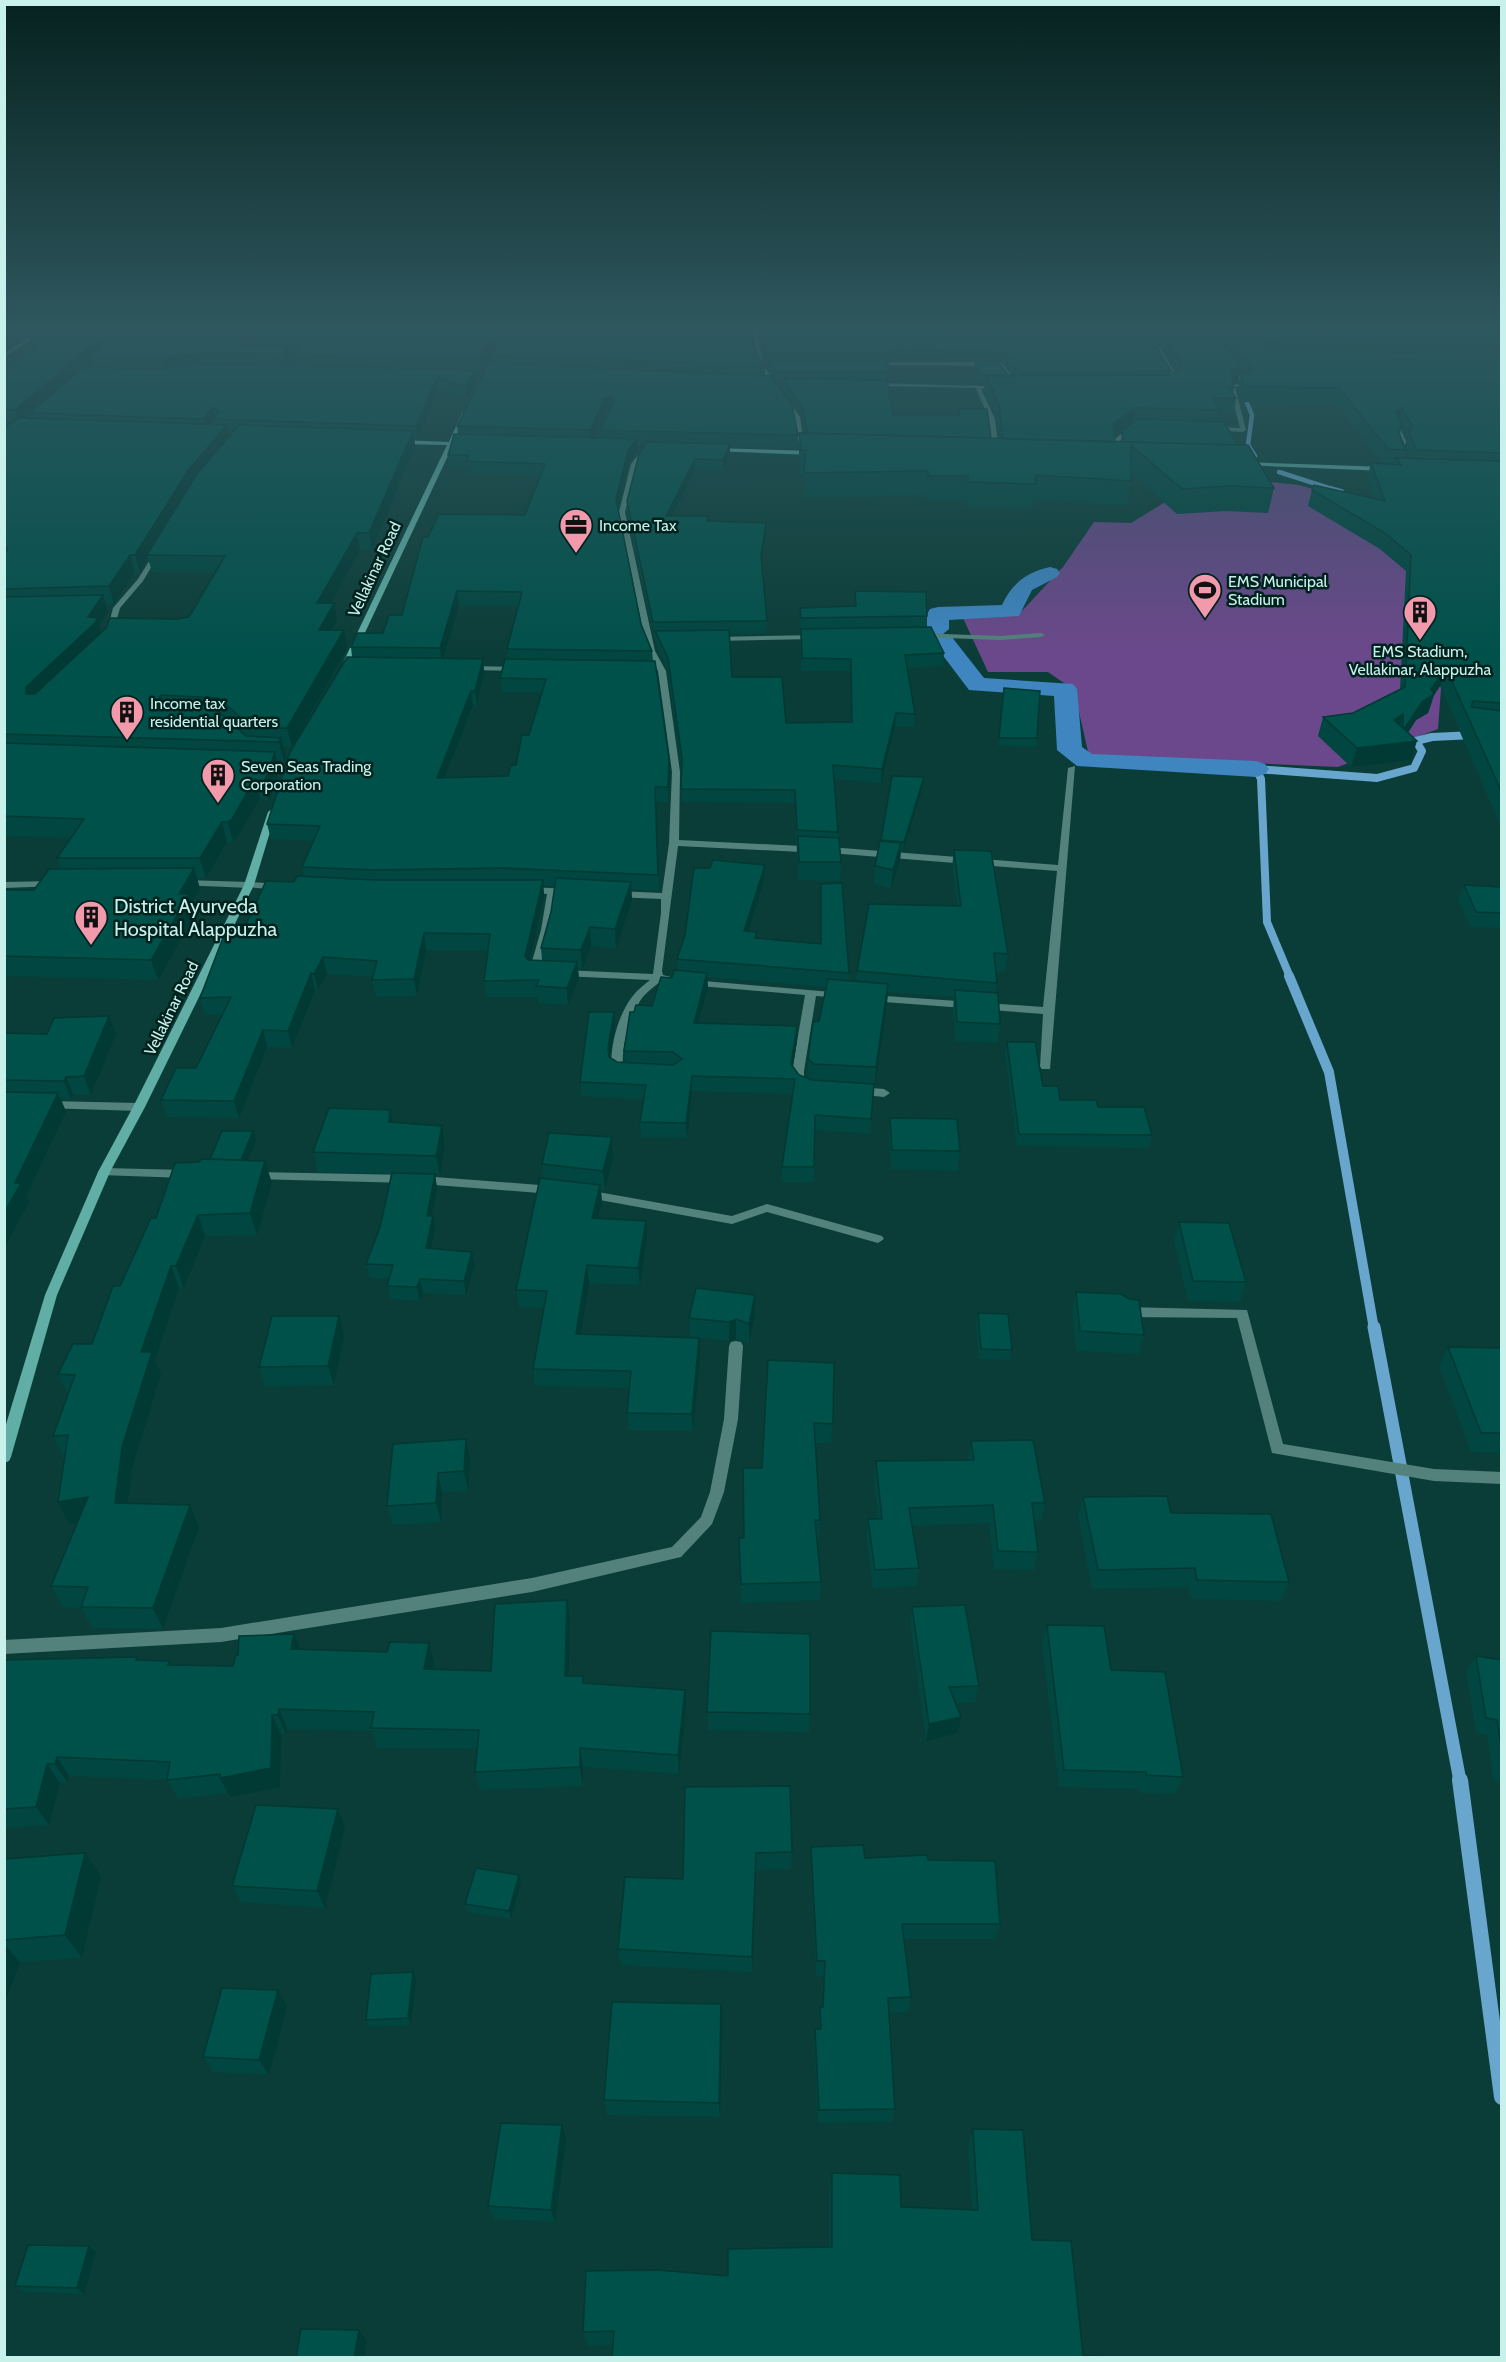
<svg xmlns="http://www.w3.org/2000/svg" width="1506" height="2362" font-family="Cabin,sans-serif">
<rect width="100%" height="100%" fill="#0b3d38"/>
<path fill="#6b488b" d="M 1201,475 L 1299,485 L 1382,508 L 1446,621 L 1438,729 L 1338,767 L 1089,756 L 1074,690 L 1048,672 L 988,672 L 963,618 L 1019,614 L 1063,567 L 1094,522 L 1131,523 L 1188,488 Z"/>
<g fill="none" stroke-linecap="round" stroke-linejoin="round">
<path stroke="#68a6ce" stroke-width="4.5" d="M 1242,390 L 1252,415 L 1248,445 L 1255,456
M 1279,472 L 1335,490"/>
<path stroke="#68a6ce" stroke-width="6" d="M 1330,489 L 1341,492"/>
<path stroke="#68a6ce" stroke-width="8" d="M 1290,977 L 1267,922 L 1261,779 L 1256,769 L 1377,778 L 1414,768 L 1422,751 L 1416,741 L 1432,737 L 1474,735"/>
<path stroke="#68a6ce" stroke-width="10" d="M 1289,976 L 1329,1072 L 1374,1329"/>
<path stroke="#68a6ce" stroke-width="13" d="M 1374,1327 L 1460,1781"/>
<path stroke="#68a6ce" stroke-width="16" d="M 1460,1780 L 1502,2097"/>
<path fill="#3f86c1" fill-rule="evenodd" d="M 1050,567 L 1057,569 L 1060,573 L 1057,577 L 1032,590 L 1019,616 L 949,620 L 949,629 L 943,634 L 951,636 L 984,678 L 1073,684 L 1077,689 L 1082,747 L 1092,754 L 1256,761 L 1265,764 L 1269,769 L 1265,774 L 1256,777 L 1077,766 L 1057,750 L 1054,696 L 969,690 L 932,641 L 938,636 L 930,634 C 925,627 925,616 930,609 L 938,607 L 1002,605 C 1012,583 1027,572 1050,567 Z"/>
<path fill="#53827c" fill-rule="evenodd" d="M 184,880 L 249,882 L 254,885 L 249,888 L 181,885 L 181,881 Z
M 55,881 L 60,884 L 58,886 L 4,888 L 4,882 Z"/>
<path fill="#53827c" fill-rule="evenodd" d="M 751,324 L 755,324 L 757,332 L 778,333 L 757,334 L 764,366 L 800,417 L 805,450 L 800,449 L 794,417 L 758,366 L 753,334 L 751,333 Z
M 42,330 L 46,331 L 4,357 L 4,353 Z
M 1129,331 L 1151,332 L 1177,376 L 1178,383 L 1171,386 L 1168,384 L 1173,381 L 1171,376 L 1147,334 L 1131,333 Z
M 1231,361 L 1248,384 L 1235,387 L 1246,430 L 1243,432 L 1211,430 L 1213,427 L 1240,428 L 1229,386 L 1242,383 L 1228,363 Z
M 873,362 L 996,362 L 1003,364 L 1017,383 L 1012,384 L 999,366 L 996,366 L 871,365 Z
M 874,383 L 983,386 L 1002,384 L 1002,386 L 981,389 L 995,419 L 999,452 L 996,454 L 993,452 L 989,419 L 976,388 L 872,386 Z
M 1396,424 L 1399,426 L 1407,443 L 1402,446 L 1405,456 L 1401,456 L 1396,445 L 1401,442 L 1393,426 Z
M 1131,427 L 1136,428 L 1118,442 L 1120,458 L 1115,459 L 1112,441 Z
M 645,446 L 648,448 L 637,464 L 625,512 L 655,651 L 666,671 L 680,772 L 679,840 L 842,848 L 1058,865 L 1068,768 L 1075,766 L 1050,1069 L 1042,1069 L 1040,1067 L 1043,1014 L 871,1001 L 866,998 L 871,995 L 1043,1007 L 1057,871 L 842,854 L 678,846 L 662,971 L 663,975 L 678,979 L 679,981 L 674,984 L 661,981 C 654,987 645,993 640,1001 C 629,1019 621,1047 623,1068 L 629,1071 L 623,1074 L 614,1073 L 612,1071 C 609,1048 618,1015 632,997 C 637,990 644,985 650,980 L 562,976 L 557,973 L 562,970 L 653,974 L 661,913 L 661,899 L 616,897 L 611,894 L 616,891 L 662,893 L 669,843 L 672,772 L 658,671 L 647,651 L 619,512 L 631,464 Z
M 156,550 L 161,551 L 143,581 L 120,608 L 113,633 L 106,635 L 113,608 L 138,579 Z
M 916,633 L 1000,636 L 1041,633 L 1045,635 L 1041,637 L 1000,640 L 919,637 L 915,635 Z
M 818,635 L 819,637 L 815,639 L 715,641 L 711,639 L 715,637 Z
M 465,666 L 517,667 L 521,669 L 517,671 L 468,670 L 464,668 Z
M 249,882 L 281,884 L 286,887 L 281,890 L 246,887 L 244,885 Z
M 529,887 L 569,889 L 574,892 L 569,895 L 556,894 L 551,930 L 540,970 L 541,972 L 536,975 L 529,972 L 541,930 L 547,894 L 526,892 L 524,890 Z
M 692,980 L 843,993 L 844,995 L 843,997 L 839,998 L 816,996 L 804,1071 L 804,1078 L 814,1087 L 812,1090 L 804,1090 L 793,1079 L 792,1071 L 805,995 L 688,985 L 687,983 Z
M 858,1087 L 884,1089 L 890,1093 L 884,1097 L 854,1094 L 852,1091 L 854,1088 Z
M 48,1101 L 139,1103 L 145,1107 L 139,1111 L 44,1108 L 42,1105 L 44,1102 Z
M 104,1168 L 186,1170 L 192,1174 L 186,1178 L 100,1175 L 98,1172 L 100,1169 Z
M 255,1172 L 409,1175 L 552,1186 L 558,1190 L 552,1194 L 409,1183 L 251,1179 L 249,1176 L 251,1173 Z
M 587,1190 L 732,1216 L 767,1204 L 882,1236 L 884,1239 L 878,1243 L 767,1212 L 732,1224 L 583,1197 L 581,1194 L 583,1191 Z
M 1125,1307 L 1247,1310 L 1283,1444 L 1434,1469 L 1502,1472 L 1502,1484 L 1434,1481 L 1272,1453 L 1237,1318 L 1125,1317 L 1120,1315 L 1118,1312 L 1120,1309 Z
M 736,1341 L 741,1342 L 743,1346 L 738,1419 L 724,1492 L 712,1524 L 681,1557 L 532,1592 L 221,1642 L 4,1654 L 4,1640 L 221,1628 L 532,1578 L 672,1547 L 701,1517 L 710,1492 L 724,1419 L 729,1346 L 731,1342 Z"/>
<path fill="#60aea5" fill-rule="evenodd" d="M 465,411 L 468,413 L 454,442 L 469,444 L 466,446 L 453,445 L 347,671 L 340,673 L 339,671 L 447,445 L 399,444 L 396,442 L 399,440 L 449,442 L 462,413 Z
M 714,448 L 814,451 L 817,453 L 814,455 L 712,451 Z
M 1245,462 L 1386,467 L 1389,469 L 1386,471 L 1243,465 Z
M 272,809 L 276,812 L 254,885 L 145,1107 L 110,1172 L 57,1295 L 11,1457 L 9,1461 L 4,1463 L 4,1431 L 45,1295 L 98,1172 L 133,1107 L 244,885 L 268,812 Z"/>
</g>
<path fill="#014640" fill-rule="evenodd" d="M 4,324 L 509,324 L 481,373 L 476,373 L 477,381 L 467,399 L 438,389 L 418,438 L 414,438 L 415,446 L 372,549 L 360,550 L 330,603 L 337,621 L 332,630 L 344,630 L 347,648 L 292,747 L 283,747 L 286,757 L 284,761 L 277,760 L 279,771 L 269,802 L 260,798 L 237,838 L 233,842 L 227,842 L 206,878 L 197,878 L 200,889 L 191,903 L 195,915 L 158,980 L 4,976 L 4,890 L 34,890 L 60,869 L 57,858 L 71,838 L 4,836 L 4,371 L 35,349 L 31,343 L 29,335 L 27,337 L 19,325 ZM 245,338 L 246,346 L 240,346 L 239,339 ZM 290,354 L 293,354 L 295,366 L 287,366 L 291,360 ZM 92,362 L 93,368 L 84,368 ZM 148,558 L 152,572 L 215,573 L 189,617 L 178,619 L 102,632 L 99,625 L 108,612 L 105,604 L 114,604 L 135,572 L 140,572 Z
M 757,324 L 928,324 L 927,327 L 936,328 L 935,324 L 1502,324 L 1502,829 L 1440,686 L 1434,695 L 1428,713 L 1416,720 L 1408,733 L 1411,760 L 1351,767 L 1318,736 L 1323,717 L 1353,713 L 1400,689 L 1406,571 L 1380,549 L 1308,506 L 1312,490 L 1374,498 L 1367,479 L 1371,463 L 1383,464 L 1336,403 L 1241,402 L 1238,389 L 1241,374 L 1244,374 L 1241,369 L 1238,382 L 1233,383 L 1234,387 L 1233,393 L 1236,398 L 1234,412 L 1219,412 L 1218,422 L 1274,488 L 1268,513 L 1226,511 L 1177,514 L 1131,473 L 1131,481 L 1127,506 L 1034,500 L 1033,509 L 966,507 L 966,501 L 927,501 L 926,495 L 804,498 L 804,474 L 800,474 L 799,457 L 799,433 L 805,433 L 802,416 L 782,388 L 782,380 L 776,380 L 769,370 L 769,362 L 765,362 L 760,336 L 760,330 L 759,330 ZM 1145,329 L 1146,329 L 1177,372 L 1170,374 L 1171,371 ZM 1327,346 L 1330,350 L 1331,352 L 1326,352 ZM 894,358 L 997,360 L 1005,363 L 1014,376 L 1008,376 L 975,362 L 975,368 L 978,381 L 985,382 L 984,390 L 997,419 L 999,438 L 991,438 L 959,409 L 959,415 L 893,415 L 885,380 L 885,370 L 889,370 L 889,361 L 821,361 L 894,361 ZM 1130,425 L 1122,431 L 1121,442 L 1115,442 L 1114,436 ZM 1401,429 L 1407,439 L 1405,447 L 1400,435 ZM 1406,450 L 1409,457 L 1409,458 L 1404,458 Z
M 750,326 L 756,352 L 765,366 L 765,376 L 798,435 L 798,448 L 730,446 L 730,455 L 723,471 L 695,470 L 672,516 L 708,516 L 708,521 L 766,534 L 761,563 L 767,621 L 767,633 L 729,634 L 732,677 L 786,723 L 851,722 L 851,671 L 801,671 L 800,608 L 855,606 L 855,591 L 927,616 L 927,627 L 944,653 L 943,666 L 907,668 L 915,714 L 914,727 L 895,726 L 881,783 L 834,779 L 838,838 L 841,862 L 840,881 L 798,880 L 795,803 L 682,802 L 682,767 L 668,671 L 656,643 L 655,635 L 654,635 L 627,512 L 627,501 L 646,444 L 637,444 L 637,452 L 629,463 L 618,508 L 641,624 L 652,651 L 653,661 L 670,772 L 668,802 L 656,802 L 659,891 L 631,889 L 632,900 L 616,948 L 591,946 L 582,969 L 578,968 L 579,979 L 568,1005 L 538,1003 L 538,997 L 486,997 L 484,981 L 488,951 L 426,950 L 417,996 L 376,997 L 372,980 L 373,977 L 327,974 L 318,990 L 315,990 L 292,1048 L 267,1047 L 239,1118 L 167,1117 L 161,1100 L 196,1068 L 222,1014 L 205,1015 L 200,998 L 241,935 L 294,882 L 304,877 L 302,867 L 314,841 L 271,839 L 267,824 L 352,657 L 351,647 L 383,633 L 402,615 L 428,537 L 525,515 L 540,477 L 467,474 L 467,468 L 450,468 L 448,455 L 458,435 L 457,426 L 493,364 L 492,355 ZM 611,409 L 600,430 L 600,438 L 593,438 L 606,411 ZM 459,606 L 518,606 L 507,649 L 508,659 L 500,678 L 502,692 L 542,693 L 529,735 L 516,765 L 508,776 L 445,777 L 473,705 L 477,705 L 484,672 L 483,659 L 444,658 ZM 543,885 L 555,886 L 551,912 L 541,948 L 542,960 L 530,960 L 544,896 Z
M 1004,688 L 1037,738 L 1036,747 L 998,746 Z
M 892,776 L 923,786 L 903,851 L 901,850 L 900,861 L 891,889 L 874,884 L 875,866 L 881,841 Z
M 954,850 L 1008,954 L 1005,972 L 996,971 L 997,983 L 995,993 L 1000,1024 L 998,1043 L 955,1041 L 953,1009 L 954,997 L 888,992 L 887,1003 L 874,1086 L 870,1134 L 815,1130 L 814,1182 L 782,1182 L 782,1167 L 793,1094 L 692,1091 L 687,1138 L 641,1137 L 640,1122 L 644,1100 L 581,1096 L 580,1082 L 614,1012 L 615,1026 L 610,1057 L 617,1062 L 625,1062 L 624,1051 L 634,1012 L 652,1006 L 678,971 L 677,959 L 710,868 L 765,865 L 764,880 L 749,931 L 757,938 L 821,944 L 821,899 L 849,973 L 849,981 L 856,982 L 857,971 L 957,906 L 952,867 ZM 707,977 L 826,987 L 819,1021 L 808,1059 L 807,1078 L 799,1075 L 793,1066 L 797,1041 L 698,1023 L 708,988 Z
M 1464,885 L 1502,887 L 1502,928 L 1470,927 L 1458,900 Z
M 109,1016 L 116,1034 L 91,1095 L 73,1095 L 71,1099 L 61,1099 L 66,1112 L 26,1196 L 29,1202 L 4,1248 L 4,1033 L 47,1034 Z
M 1007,1042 L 1043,1086 L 1060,1100 L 1098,1107 L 1152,1135 L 1149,1148 L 1017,1146 L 1005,1054 Z
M 390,1110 L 392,1123 L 442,1126 L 445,1145 L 440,1175 L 435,1175 L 437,1188 L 432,1216 L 433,1216 L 435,1230 L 431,1249 L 475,1265 L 466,1295 L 423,1293 L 420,1301 L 390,1299 L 387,1286 L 389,1279 L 370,1278 L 366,1264 L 380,1227 L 391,1174 L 318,1172 L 313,1152 Z
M 890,1118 L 960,1151 L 958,1171 L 891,1169 L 889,1137 Z
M 256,1141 L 248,1160 L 272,1183 L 257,1235 L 205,1236 L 184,1288 L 179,1288 L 155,1360 L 161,1374 L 132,1468 L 128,1504 L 190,1505 L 199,1527 L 163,1629 L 92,1628 L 81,1608 L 63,1607 L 51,1586 L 77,1522 L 69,1524 L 58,1502 L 65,1458 L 64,1458 L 53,1436 L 68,1395 L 58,1374 L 92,1344 L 120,1286 L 156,1218 L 199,1162 Z
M 613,1157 L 605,1190 L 601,1190 L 602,1202 L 598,1218 L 646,1221 L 647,1238 L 640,1285 L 589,1283 L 580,1334 L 700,1356 L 693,1431 L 628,1430 L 627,1413 L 629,1388 L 535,1386 L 533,1369 L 544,1308 L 519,1307 L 516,1290 L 544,1179 L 542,1164 Z
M 1179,1222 L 1246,1282 L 1240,1302 L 1188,1301 L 1174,1241 Z
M 1076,1292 L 1144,1335 L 1139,1354 L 1076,1351 L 1072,1312 Z
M 755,1295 L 755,1314 L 749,1343 L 736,1339 L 729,1341 L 690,1337 L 689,1318 Z
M 978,1313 L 1012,1350 L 1010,1360 L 979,1359 L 976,1323 Z
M 339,1316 L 344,1336 L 334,1385 L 265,1387 L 259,1367 Z
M 1448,1347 L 1502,1348 L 1502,1453 L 1471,1452 L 1439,1367 Z
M 768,1360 L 833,1424 L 831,1443 L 815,1443 L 820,1520 L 819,1539 L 817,1539 L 821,1582 L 820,1600 L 741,1603 L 739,1538 L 744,1538 L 762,1468 Z
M 971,1441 L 1045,1503 L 1041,1521 L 1034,1521 L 1038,1552 L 1034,1570 L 994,1569 L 989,1523 L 912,1526 L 919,1568 L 917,1586 L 873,1588 L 866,1537 L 868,1519 L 878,1519 L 874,1480 L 876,1461 L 968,1460 Z
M 393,1444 L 470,1458 L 468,1491 L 442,1492 L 441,1522 L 393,1525 L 387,1506 Z
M 1083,1497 L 1171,1513 L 1289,1582 L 1281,1601 L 1191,1599 L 1188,1587 L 1092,1589 L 1078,1516 Z
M 567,1600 L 570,1620 L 569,1676 L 583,1676 L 584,1684 L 686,1710 L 679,1774 L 583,1767 L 583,1786 L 480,1790 L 475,1772 L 477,1749 L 377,1748 L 372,1731 L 287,1729 L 286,1734 L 281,1734 L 280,1787 L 230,1797 L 228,1793 L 178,1799 L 167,1780 L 69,1776 L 67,1782 L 60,1783 L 49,1825 L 4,1828 L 4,1660 L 138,1660 L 172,1665 L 233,1666 L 300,1649 L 387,1652 L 429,1643 L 434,1662 L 433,1669 L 491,1671 Z
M 912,1607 L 979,1686 L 975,1702 L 955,1703 L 961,1717 L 958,1733 L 926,1741 L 910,1624 Z
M 1047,1625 L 1111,1670 L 1183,1777 L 1176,1794 L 1140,1793 L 1139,1789 L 1059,1787 L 1042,1643 Z
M 1476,1656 L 1502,1660 L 1502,1782 L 1493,1780 L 1487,1735 L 1476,1733 L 1466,1671 Z
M 707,1712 L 810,1714 L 809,1732 L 708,1730 Z
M 685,1787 L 792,1852 L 791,1869 L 756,1870 L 752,1972 L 621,1965 L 618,1949 L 683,1879 Z
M 338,1809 L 345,1827 L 325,1908 L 241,1902 L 232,1886 Z
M 811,1847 L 865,1858 L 928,1860 L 1000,1924 L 996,1939 L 904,1939 L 911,1997 L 908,2012 L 889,2013 L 895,2109 L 893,2122 L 818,2123 L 814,2043 L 815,2029 L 819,2029 L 820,2007 L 822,2007 L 823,1976 L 816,1976 L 811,1863 Z
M 85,1853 L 101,1876 L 82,1958 L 20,1962 L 4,2005 L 4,1859 Z
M 519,1875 L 521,1883 L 511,1919 L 467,1912 L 465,1904 Z
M 413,1972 L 416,1980 L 411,2025 L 370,2027 L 366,2020 Z
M 287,2006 L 269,2075 L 213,2072 L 203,2057 Z
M 722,2020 L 720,2117 L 607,2115 L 604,2100 Z
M 973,2129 L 1032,2240 L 613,2345 L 588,2346 L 583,2332 L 728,2276 L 830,2247 L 830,2189 L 832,2173 L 901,2207 L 972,2210 L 968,2146 Z
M 566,2139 L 555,2222 L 494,2219 L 488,2206 Z
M 89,2246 L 96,2252 L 84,2294 L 23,2292 L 15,2286 Z"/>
<path fill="#013934" d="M 4,324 L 18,324 L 19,325 L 4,334 Z
M 23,324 L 48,324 L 27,329 L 29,335 L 27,337 Z
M 244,324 L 247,338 L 239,339 L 240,346 L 237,354 L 190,330 Z
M 500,324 L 509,324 L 481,373 L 479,359 Z
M 100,338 L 104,351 L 90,357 L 92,362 L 33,413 L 30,413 L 30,415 L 20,424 L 15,410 Z
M 289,346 L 291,360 L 285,369 L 282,355 Z
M 199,353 L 202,367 L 165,372 L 162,358 Z
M 1241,367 L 1238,382 L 1227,385 L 1230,371 Z
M 475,370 L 477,381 L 467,399 L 465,387 Z
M 437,378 L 438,389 L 418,438 L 416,426 Z
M 612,396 L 612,408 L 606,411 L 591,443 L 590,430 L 605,398 Z
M 212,408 L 214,419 L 213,419 L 213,421 L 206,431 L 203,419 Z
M 1135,408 L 1133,423 L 1111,439 L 1113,424 Z
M 1402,408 L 1398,423 L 1396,411 Z
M 6,418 L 10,432 L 4,438 L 4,419 Z
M 227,425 L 231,440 L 147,555 L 148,558 L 140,572 L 135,555 L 189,469 Z
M 413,431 L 415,446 L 372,549 L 369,533 Z
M 637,439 L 637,452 L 629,463 L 617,512 L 616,499 L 628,450 Z
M 730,444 L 730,455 L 723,471 L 723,460 Z
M 695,459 L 695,470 L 666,528 L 666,516 Z
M 766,523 L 766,534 L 761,567 L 761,556 Z
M 357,533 L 360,550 L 321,621 L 317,603 Z
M 130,555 L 135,572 L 114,604 L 109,586 Z
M 457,591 L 459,606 L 442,663 L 440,648 Z
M 103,595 L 108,612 L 99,625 L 102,635 L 32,705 L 26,694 L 26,687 L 88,617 Z
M 334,603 L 337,621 L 322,647 L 319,630 Z
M 344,630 L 347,648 L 292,747 L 287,728 Z
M 483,659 L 484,672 L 477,705 L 475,691 Z
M 1446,668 L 1440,686 L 1434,695 L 1428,713 L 1416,720 L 1401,743 L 1417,741 L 1411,760 L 1351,767 L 1357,748 L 1404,729 Z
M 471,691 L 473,705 L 439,792 L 437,778 Z
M 161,695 L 166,714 L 164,716 L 159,697 Z
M 896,713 L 895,726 L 881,783 L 882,769 Z
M 1403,714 L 1398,732 L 1394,720 Z
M 281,738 L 286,757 L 284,761 L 279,742 Z
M 275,752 L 279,771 L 269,802 L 264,783 Z
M 669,758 L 670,772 L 668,802 L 668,787 Z
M 924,777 L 923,786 L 903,851 L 904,842 Z
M 255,779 L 260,798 L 237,838 L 233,842 L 228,822 Z
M 222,822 L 227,842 L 206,878 L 200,858 Z
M 901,843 L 900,861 L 891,889 L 893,870 Z
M 765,865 L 764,880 L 744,946 L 744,931 Z
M 194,868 L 200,889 L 191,903 L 195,915 L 158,980 L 151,960 L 179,894 Z
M 543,880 L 544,896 L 527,973 L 525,956 Z
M 631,882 L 632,900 L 616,948 L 615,929 Z
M 590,927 L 591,946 L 582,969 L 581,950 Z
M 424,933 L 426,950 L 417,996 L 414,979 Z
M 323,957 L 327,974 L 318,990 L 314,974 Z
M 577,962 L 579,979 L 568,1005 L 567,988 Z
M 311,973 L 315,990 L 292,1048 L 288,1031 Z
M 707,973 L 708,988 L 694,1038 L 694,1023 Z
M 888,984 L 887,1003 L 875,1086 L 876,1067 Z
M 614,1012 L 615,1026 L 609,1062 L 608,1048 Z
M 109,1016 L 116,1034 L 91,1095 L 84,1076 Z
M 797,1026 L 797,1041 L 791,1079 L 791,1064 Z
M 263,1030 L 267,1047 L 239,1118 L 234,1101 Z
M 692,1076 L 692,1091 L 687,1138 L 686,1123 Z
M 66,1077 L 73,1095 L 71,1099 L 64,1081 Z
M 58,1093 L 66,1112 L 26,1196 L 29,1202 L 4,1248 L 4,1213 L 15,1183 Z
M 390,1110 L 394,1129 L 389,1122 Z
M 442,1126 L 445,1145 L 440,1175 L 436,1156 Z
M 253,1131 L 256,1141 L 244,1170 L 241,1160 Z
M 612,1137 L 613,1157 L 605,1190 L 603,1171 Z
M 265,1161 L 272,1183 L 257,1235 L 250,1213 Z
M 435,1174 L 437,1188 L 429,1230 L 427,1216 Z
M 600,1185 L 602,1202 L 594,1235 L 592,1218 Z
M 198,1215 L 205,1236 L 184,1288 L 176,1266 Z
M 433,1216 L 435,1230 L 428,1262 L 426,1248 Z
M 646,1221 L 647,1238 L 640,1285 L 638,1268 Z
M 472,1252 L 475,1265 L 466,1295 L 464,1281 Z
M 587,1265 L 589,1283 L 578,1351 L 576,1334 Z
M 171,1266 L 179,1288 L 155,1360 L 161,1374 L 132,1468 L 125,1525 L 115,1503 L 122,1447 L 141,1352 Z
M 420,1279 L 423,1293 L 420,1301 L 417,1287 Z
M 755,1295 L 755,1314 L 749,1343 L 749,1324 Z
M 339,1316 L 344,1336 L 334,1385 L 328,1366 Z
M 736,1319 L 736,1339 L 729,1341 L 729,1322 Z
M 699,1338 L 700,1356 L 693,1431 L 692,1414 Z
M 466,1439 L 470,1458 L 468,1491 L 464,1471 Z
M 438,1473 L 442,1492 L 441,1522 L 436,1503 Z
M 88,1497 L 98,1519 L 69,1524 L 58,1502 Z
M 190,1505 L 199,1527 L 163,1629 L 153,1608 Z
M 567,1600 L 570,1620 L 568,1696 L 565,1676 Z
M 294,1634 L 302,1653 L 291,1649 Z
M 429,1643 L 434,1662 L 429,1689 L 424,1669 Z
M 685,1690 L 686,1710 L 679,1774 L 678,1755 Z
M 279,1709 L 287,1729 L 286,1734 L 278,1715 Z
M 272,1715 L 281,1734 L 280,1787 L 230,1797 L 220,1778 Z
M 961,1717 L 958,1733 L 926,1741 L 929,1724 Z
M 580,1748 L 583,1767 L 583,1786 L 580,1767 Z
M 57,1757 L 69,1776 L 67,1782 L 55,1764 Z
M 47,1764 L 60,1783 L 49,1825 L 36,1807 Z
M 338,1809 L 345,1827 L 325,1908 L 317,1891 Z
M 85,1853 L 101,1876 L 82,1958 L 65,1935 Z
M 756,1853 L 756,1870 L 752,1972 L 752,1957 Z
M 519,1875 L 521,1883 L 511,1919 L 509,1911 Z
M 4,1944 L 20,1962 L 4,2005 Z
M 413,1972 L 416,1980 L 411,2025 L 408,2018 Z
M 278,1990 L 287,2006 L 269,2075 L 259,2060 Z
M 721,2004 L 722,2020 L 720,2117 L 719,2103 Z
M 562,2125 L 566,2139 L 555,2222 L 551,2210 Z
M 89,2246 L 96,2252 L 84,2294 L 77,2288 Z
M 359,2330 L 367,2341 L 364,2358 L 354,2358 Z"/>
<path fill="#01514b" stroke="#013934" stroke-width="1.5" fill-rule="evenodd" d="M 37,324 L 500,324 L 479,359 L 293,355 L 301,341 L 245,339 L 249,328 L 244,324 L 190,330 L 238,333 L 233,343 L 238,346 L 289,346 L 282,355 L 199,353 L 162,358 L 90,357 L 109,341 L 100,338 L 15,410 L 4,410 L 4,371 L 39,346 L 27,329 Z
M 509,324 L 750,324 L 756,352 L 765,366 L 492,355 Z
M 1154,324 L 1211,324 L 1241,367 L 1230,371 L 1234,387 L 1228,387 L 1236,398 L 1212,398 L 1220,410 L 1135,408 L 1113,424 L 1115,442 L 1003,439 L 999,404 L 986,376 L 1168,375 L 1182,370 L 1181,361 Z
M 1221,324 L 1312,324 L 1328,344 L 1265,343 L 1263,346 L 1267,350 L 1502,355 L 1502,453 L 1416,450 L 1409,432 L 1413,427 L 1402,408 L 1396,411 L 1402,426 L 1398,431 L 1406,450 L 1388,449 L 1339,388 L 1244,387 L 1241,374 L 1251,372 L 1253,369 Z
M 1323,324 L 1502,324 L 1502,347 L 1339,344 Z
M 932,327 L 944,330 L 1144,327 L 1171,371 L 1019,373 L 1006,354 L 997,352 L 894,350 L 894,352 L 765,353 L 760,328 Z
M 769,361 L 889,361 L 884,361 L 886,372 L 776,371 Z
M 975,362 L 998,362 L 1008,375 L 979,375 Z
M 489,363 L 771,376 L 792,405 L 798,435 L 600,430 L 615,400 L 612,396 L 605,398 L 590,430 L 457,426 Z
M 200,364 L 475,370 L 465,387 L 437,378 L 416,426 L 213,419 L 219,411 L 212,408 L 203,419 L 30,413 L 83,368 L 162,369 Z
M 782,379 L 887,380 L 893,415 L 960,415 L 959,409 L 987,409 L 991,438 L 808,433 L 802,406 Z
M 19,418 L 227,425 L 189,469 L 135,555 L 130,555 L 109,586 L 4,589 L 4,553 L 7,551 L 7,548 L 4,547 L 4,428 Z
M 1138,419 L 1224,422 L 1238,445 L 1124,442 L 1122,431 Z
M 239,425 L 413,431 L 369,533 L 357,533 L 317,603 L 334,603 L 319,630 L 344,630 L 287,728 L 253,728 L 218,698 L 161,695 L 159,697 L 161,704 L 212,706 L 246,736 L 281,738 L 279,742 L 4,734 L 4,597 L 103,595 L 88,617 L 97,618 L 96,622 L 26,687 L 26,694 L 35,694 L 106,628 L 110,618 L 178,619 L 189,617 L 225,556 L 147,555 L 197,474 Z
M 799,433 L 1248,445 L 1274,488 L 1231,486 L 1182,489 L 1131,445 L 1131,481 L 1035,475 L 1036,484 L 968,482 L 968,476 L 928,476 L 928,471 L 804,473 L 806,450 L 801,450 Z
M 454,434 L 637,439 L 628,450 L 616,499 L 641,624 L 652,651 L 507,649 L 522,592 L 457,591 L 440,648 L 351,647 L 357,633 L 383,633 L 389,615 L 402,615 L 423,537 L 428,537 L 439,514 L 525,515 L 545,464 L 466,461 L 469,455 L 448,455 Z
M 647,442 L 730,444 L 723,460 L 695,459 L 666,516 L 708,516 L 707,521 L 766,523 L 761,556 L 767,621 L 653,622 L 627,501 L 639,454 Z
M 1395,458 L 1502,461 L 1502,703 L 1473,701 L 1471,707 L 1502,711 L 1502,793 L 1446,668 L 1431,689 L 1434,694 L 1422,702 L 1404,729 L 1417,741 L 1357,748 L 1323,717 L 1353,713 L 1405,687 L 1411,555 L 1385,533 L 1312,490 L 1314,485 L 1385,501 L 1371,463 L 1401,465 ZM 1403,714 L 1403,728 L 1394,720 Z
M 855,591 L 926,592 L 927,616 L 801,618 L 800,608 L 856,606 Z
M 931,627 L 944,653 L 905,655 L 915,714 L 896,713 L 882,769 L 833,765 L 838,832 L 797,830 L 795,790 L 681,789 L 682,758 L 668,658 L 655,631 L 729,630 L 732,677 L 782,677 L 786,723 L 852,722 L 851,659 L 802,658 L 801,629 Z
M 347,657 L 483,659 L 475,691 L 471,691 L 437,778 L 508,776 L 511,765 L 516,765 L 522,735 L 529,735 L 546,679 L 500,678 L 505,659 L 655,661 L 669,758 L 668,787 L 655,787 L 658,875 L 504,868 L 374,870 L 302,867 L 320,826 L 267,824 L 290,752 Z
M 1004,688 L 1040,691 L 1037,738 L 999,738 Z
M 4,743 L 275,752 L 264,783 L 255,779 L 232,819 L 228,822 L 222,822 L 200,858 L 57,858 L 84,819 L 4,816 Z
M 892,776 L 924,777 L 904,842 L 881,840 Z
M 798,836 L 839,838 L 841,862 L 799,862 Z
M 880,841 L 901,843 L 893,870 L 875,866 Z
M 954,850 L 991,851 L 1008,954 L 994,953 L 997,983 L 857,971 L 869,904 L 961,906 Z
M 713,860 L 765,865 L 744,931 L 757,932 L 755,938 L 821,944 L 821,884 L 842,883 L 849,973 L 677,959 L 685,935 L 694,868 L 710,868 Z
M 194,868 L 179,894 L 189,894 L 151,960 L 4,956 L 4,890 L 34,890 L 49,869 Z
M 297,876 L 374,880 L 543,880 L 525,956 L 528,960 L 577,962 L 567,988 L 536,986 L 539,980 L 484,981 L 490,934 L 424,933 L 414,979 L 372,980 L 377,961 L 323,957 L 314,974 L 311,973 L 288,1031 L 263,1030 L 234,1101 L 161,1100 L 176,1068 L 196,1068 L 231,997 L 200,998 L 224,935 L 241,935 L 266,881 L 294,882 Z
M 556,878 L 631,882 L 615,929 L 590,927 L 581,950 L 541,948 L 551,912 Z
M 1464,885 L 1502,887 L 1502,913 L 1476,912 Z
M 674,970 L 707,973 L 694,1023 L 797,1026 L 791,1064 L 799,1075 L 812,1080 L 874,1084 L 871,1119 L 815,1115 L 814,1167 L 782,1167 L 795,1079 L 692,1076 L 686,1123 L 640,1122 L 646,1085 L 580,1082 L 589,1012 L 614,1012 L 608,1048 L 609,1057 L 617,1062 L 673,1065 L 682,1059 L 673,1052 L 624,1051 L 630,1012 L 634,1012 L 636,1005 L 652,1006 L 661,977 L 672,978 Z
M 828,979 L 888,984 L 876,1067 L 814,1064 L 808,1059 L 813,1022 L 819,1021 Z
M 955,990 L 998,993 L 1000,1024 L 957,1022 Z
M 109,1016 L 84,1076 L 66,1077 L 64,1081 L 4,1080 L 4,1033 L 47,1034 L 54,1018 Z
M 1007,1042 L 1035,1042 L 1043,1086 L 1058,1086 L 1060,1100 L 1096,1100 L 1098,1107 L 1144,1107 L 1152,1135 L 1019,1134 Z
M 4,1092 L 58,1093 L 15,1183 L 21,1183 L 4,1213 Z
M 329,1108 L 390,1110 L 389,1122 L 442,1126 L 436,1156 L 313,1152 Z
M 890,1118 L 957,1119 L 960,1151 L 892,1150 Z
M 222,1131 L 253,1131 L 241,1160 L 210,1159 Z
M 549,1133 L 612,1137 L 603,1171 L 542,1164 Z
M 201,1159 L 265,1161 L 250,1213 L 198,1215 L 176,1266 L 171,1266 L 141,1352 L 152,1352 L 122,1447 L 115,1503 L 190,1505 L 153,1608 L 81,1607 L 88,1587 L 51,1586 L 88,1497 L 58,1502 L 68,1435 L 53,1436 L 75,1375 L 58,1374 L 73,1344 L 92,1344 L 113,1286 L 120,1286 L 151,1218 L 156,1218 L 175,1163 L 199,1162 Z
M 392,1173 L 435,1174 L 427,1216 L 433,1216 L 426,1248 L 472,1252 L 464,1281 L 420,1279 L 417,1287 L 387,1286 L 393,1265 L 366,1264 L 380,1227 Z
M 540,1178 L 600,1185 L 592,1218 L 646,1221 L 638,1268 L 587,1265 L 576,1334 L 699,1338 L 692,1414 L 627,1413 L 631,1371 L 533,1369 L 547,1291 L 516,1290 Z
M 1179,1222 L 1229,1223 L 1246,1282 L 1193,1281 Z
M 696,1288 L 755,1295 L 749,1324 L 736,1319 L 729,1322 L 689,1318 Z
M 1076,1292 L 1121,1294 L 1129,1299 L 1139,1300 L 1144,1335 L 1080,1331 Z
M 978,1313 L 1008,1314 L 1012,1350 L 981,1349 Z
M 272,1316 L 339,1316 L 328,1366 L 259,1367 Z
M 1448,1347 L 1502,1348 L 1502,1433 L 1481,1433 Z
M 768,1360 L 834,1363 L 833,1424 L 814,1423 L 820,1520 L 815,1520 L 821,1582 L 741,1584 L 739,1538 L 744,1538 L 743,1468 L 762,1468 Z
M 466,1439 L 464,1471 L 438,1473 L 436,1503 L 387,1506 L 393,1444 Z
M 1033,1440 L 1045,1503 L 1032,1503 L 1038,1552 L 998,1551 L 993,1505 L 909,1508 L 919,1568 L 875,1570 L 868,1519 L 882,1519 L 876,1461 L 974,1460 L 971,1441 Z
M 1167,1496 L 1171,1513 L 1271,1514 L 1289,1582 L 1197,1580 L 1195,1568 L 1098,1570 L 1083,1497 Z
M 567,1600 L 565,1676 L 583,1676 L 583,1683 L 685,1690 L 678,1755 L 580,1748 L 580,1767 L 475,1772 L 479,1730 L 371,1728 L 374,1712 L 279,1709 L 278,1715 L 272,1715 L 271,1768 L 220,1778 L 220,1774 L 167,1780 L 170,1762 L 57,1757 L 55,1764 L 47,1764 L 36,1807 L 4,1809 L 4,1660 L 137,1657 L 136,1660 L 170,1661 L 168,1665 L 233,1666 L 236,1655 L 238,1655 L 239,1636 L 294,1634 L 291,1649 L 387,1652 L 390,1642 L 429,1643 L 424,1669 L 491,1671 L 495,1604 Z
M 965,1605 L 979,1686 L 949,1687 L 961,1717 L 929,1724 L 912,1607 Z
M 1047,1625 L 1104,1626 L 1111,1670 L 1165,1672 L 1183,1777 L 1146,1775 L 1146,1772 L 1064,1770 Z
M 711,1631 L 810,1634 L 810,1714 L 707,1712 Z
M 1476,1656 L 1502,1660 L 1502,1752 L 1497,1720 L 1486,1718 Z
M 790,1786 L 792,1852 L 756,1853 L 752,1957 L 618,1949 L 625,1877 L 683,1879 L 685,1787 Z
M 256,1805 L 338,1809 L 317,1891 L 232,1886 Z
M 863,1845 L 865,1858 L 927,1855 L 928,1860 L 995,1861 L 1000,1924 L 902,1924 L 911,1997 L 888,1998 L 895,2109 L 819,2110 L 815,2029 L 821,2029 L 820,2007 L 823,2007 L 825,1961 L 817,1961 L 811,1847 Z
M 85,1853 L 65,1935 L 4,1940 L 4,1859 Z
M 476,1868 L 519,1875 L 509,1911 L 465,1904 Z
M 413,1972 L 408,2018 L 366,2020 L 371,1974 Z
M 222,1988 L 278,1990 L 259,2060 L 203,2057 Z
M 612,2002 L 721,2004 L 719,2103 L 604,2100 Z
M 501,2123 L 562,2125 L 551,2210 L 488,2206 Z
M 973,2129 L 1023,2130 L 1032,2240 L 1071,2241 L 1083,2355 L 1121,2358 L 612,2358 L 614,2331 L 583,2332 L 586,2271 L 657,2270 L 728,2276 L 728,2249 L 832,2247 L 832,2173 L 900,2175 L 901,2207 L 978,2210 Z
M 28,2245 L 89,2246 L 77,2288 L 15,2286 Z
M 301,2329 L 359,2330 L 354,2358 L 296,2358 Z"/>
<linearGradient id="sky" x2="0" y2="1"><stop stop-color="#06221f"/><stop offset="0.5" stop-color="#2e575e"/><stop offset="1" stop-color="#2e575e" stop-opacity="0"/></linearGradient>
<rect width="1506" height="654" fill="url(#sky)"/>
<defs>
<symbol id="office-pin" viewBox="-11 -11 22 30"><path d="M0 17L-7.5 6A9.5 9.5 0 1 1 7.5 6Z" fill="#f29aac" stroke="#00221f"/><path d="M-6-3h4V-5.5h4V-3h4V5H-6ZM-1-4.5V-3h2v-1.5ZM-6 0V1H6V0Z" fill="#111"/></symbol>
<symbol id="stadium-pin" viewBox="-11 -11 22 30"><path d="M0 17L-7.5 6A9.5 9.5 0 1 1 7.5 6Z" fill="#f29aac" stroke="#00221f"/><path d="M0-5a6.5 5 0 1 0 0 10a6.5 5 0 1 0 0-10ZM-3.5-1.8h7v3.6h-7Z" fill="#111"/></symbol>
<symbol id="building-pin" viewBox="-11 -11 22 30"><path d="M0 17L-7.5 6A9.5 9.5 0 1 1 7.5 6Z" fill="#f29aac" stroke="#00221f"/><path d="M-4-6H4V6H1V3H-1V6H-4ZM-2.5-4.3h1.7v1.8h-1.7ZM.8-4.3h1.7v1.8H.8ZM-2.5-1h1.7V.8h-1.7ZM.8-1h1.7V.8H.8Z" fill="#111"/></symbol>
</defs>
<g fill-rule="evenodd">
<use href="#office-pin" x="557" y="506" width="38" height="52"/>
<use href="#stadium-pin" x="1186" y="571" width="38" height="52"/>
<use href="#building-pin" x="1401" y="593" width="38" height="52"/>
<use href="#building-pin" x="108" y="693" width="38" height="52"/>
<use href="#building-pin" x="199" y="756" width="38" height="52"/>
<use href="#building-pin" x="72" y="898" width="38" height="52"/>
</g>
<g text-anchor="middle" stroke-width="5" stroke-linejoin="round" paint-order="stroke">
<g font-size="16" fill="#c8f1eb" stroke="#00221f" text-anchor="start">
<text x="599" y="531">Income Tax</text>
<text x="1228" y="587">EMS Municipal<tspan x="1228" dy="18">Stadium</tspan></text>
<text x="1420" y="657" text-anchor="middle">EMS Stadium,<tspan x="1420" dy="18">Vellakinar, Alappuzha</tspan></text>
<text x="150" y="709">Income tax<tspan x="150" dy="18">residential quarters</tspan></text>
<text x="241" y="772">Seven Seas Trading<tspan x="241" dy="18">Corporation</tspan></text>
</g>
<g font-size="16" fill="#c8f1eb" stroke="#00221f">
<text transform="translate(374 569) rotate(-65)" y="6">Vellakinar Road</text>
<text transform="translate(171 1008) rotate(-64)" y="6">Vellakinar Road</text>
</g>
<g font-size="20" fill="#c8f1eb" stroke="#00221f" text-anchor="start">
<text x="114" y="913">District Ayurveda<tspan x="114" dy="23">Hospital Alappuzha</tspan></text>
</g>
</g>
<rect width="1506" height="2362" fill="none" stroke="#c8f1eb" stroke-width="12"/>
</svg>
